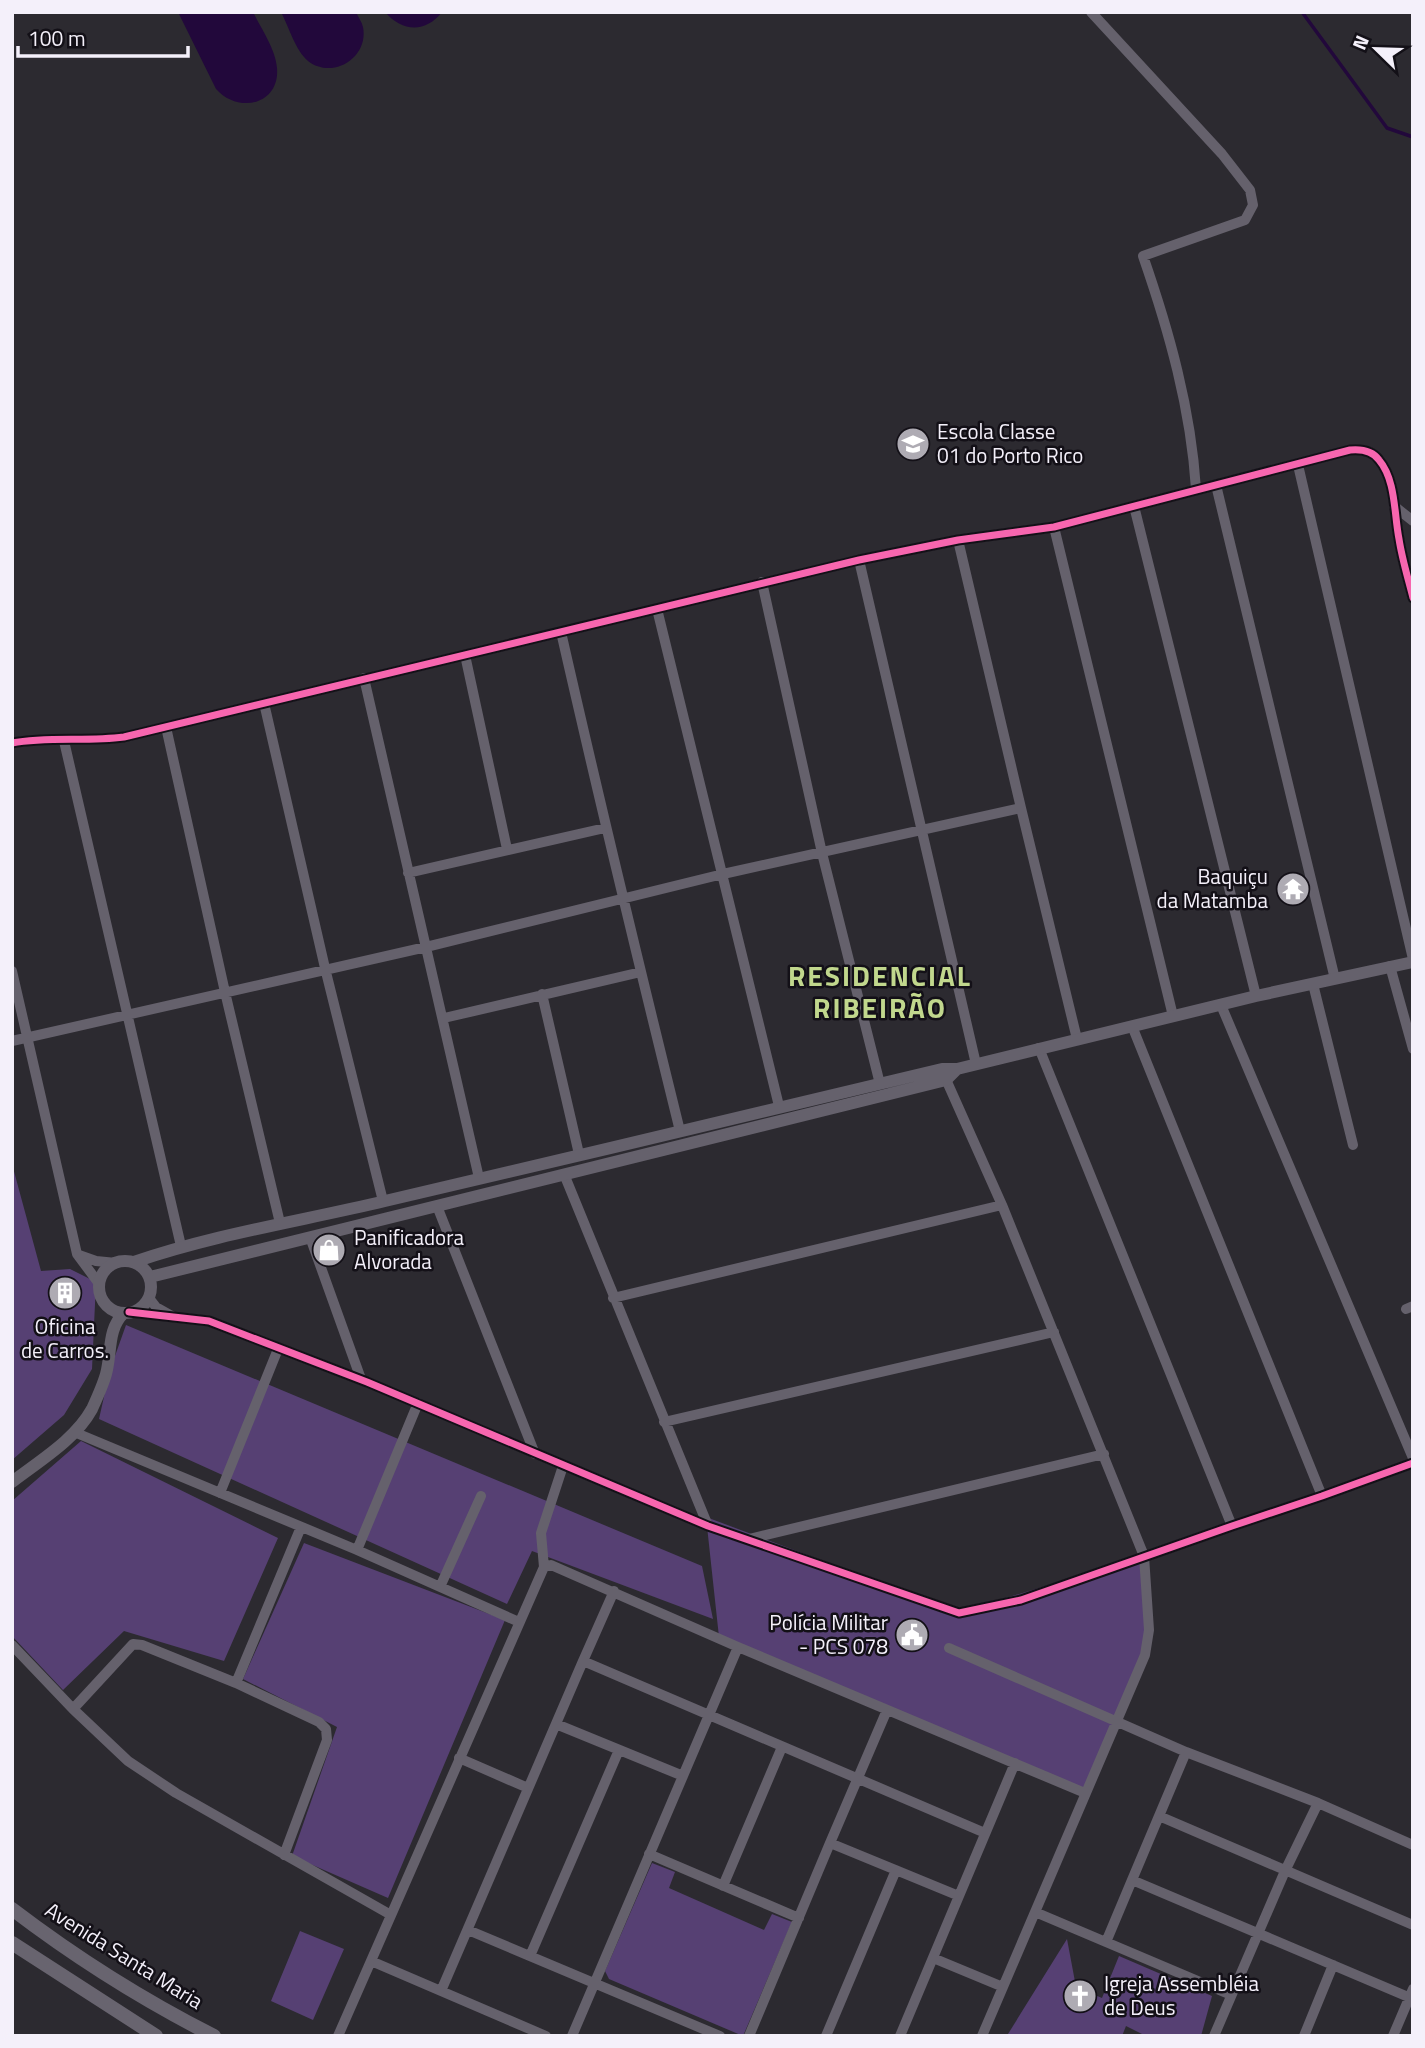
<svg xmlns="http://www.w3.org/2000/svg" width="1425" height="2048" font-family="'Titillium Web',sans-serif">
<rect width="100%" height="100%" fill="#2c2a30"/>
<path fill="#564073" d="M 12,1164 L 41,1271 L 70,1269 L 96,1282 L 92,1369 L 64,1415 L 12,1460 Z
M 126,1325 L 702,1566 L 713,1619 L 532,1551 L 507,1604 L 99,1419 L 110,1370 Z
M 81,1441 L 278,1538 L 224,1661 L 124,1631 L 63,1690 L 12,1636 L 12,1501 Z
M 706,1517 L 960,1612 L 1144,1556 L 1148,1624 L 1143,1656 L 1085,1793 L 719,1637 Z
M 304,1543 L 505,1620 L 388,1898 L 292,1856 L 337,1727 L 243,1679 Z
M 652,1863 L 675,1872 L 669,1888 L 764,1930 L 772,1914 L 792,1922 L 743,2036 L 609,1979 L 605,1971 Z
M 300,1931 L 344,1949 L 313,2020 L 271,2001 Z
M 1067,1939 L 1076,1987 L 1102,1998 L 1119,1956 L 1212,1996 L 1201,2036 L 1146,2036 L 1126,2026 L 1122,2036 L 1013,2036 L 1008,2034 Z"/>
<path fill="#22083b" d="M 178,12 L 253,12 C 261,28 276,50 277,68 C 280,105 238,114 216,89 Z
M 281,12 L 356,12 C 358,17 362,22 363,27 C 369,58 332,80 308,61 C 295,50 289,27 281,12 Z
M 385,12 L 442,12 C 426,33 402,32 385,12 Z"/>
<g fill="none" stroke-linecap="round" stroke-linejoin="round">
<path stroke="#22083b" stroke-width="3.5" d="M 1302,12 L 1387,128 L 1413,137"/>
<path stroke="#65616c" stroke-width="10" d="M 1091,12 L 1222,154 L 1250,190 L 1253,205 L 1245,220 L 1143,256 C 1169,331 1191,409 1196,489
M 1298,465 L 1413,959
M 1216,485 L 1335,979
M 1134,506 L 1256,996
M 1394,506 L 1413,521
M 1054,527 L 1173,1016
M 859,560 L 976,1064
M 762,582 L 822,853 L 880,1084
M 657,609 L 779,1106
M 561,632 C 599,799 639,965 680,1131
M 465,655 L 507,849
M 364,678 L 479,1178
M 264,703 L 325,968 L 383,1201
M 166,727 L 225,992 L 280,1223
M 64,741 L 181,1246
M 12,743 C 49,736 86,742 124,737 L 859,560 L 958,540 L 1054,527 L 1350,450 C 1361,449 1372,450 1379,460 C 1396,480 1394,514 1399,539 C 1402,559 1408,578 1413,598
M 1021,808 L 1077,1039
M 408,873 L 605,828
M 1390,966 L 1413,1049
M 12,971 L 77,1254 L 100,1285
M 1313,984 L 1353,1145
M 542,994 L 579,1154
M 1221,1005 L 1413,1458
M 444,1018 L 641,972
M 1132,1026 L 1322,1496
M 12,1041 L 426,947 L 723,874 L 1021,808 L 958,540
M 1039,1048 L 1232,1526
M 944,1075 L 1002,1205 L 1144,1556 L 1149,1630 L 1145,1655 L 982,2036
M 564,1174 L 708,1526
M 437,1206 L 535,1454
M 310,1237 L 361,1379
M 79,1255 L 96,1261 L 116,1263
M 149,1298 L 156,1307 L 172,1316
M 613,1298 L 1002,1205
M 1406,1309 L 1413,1306
M 129,1312 L 209,1321 L 367,1382 L 708,1526 L 959,1613 L 1021,1600 L 1232,1526 L 1322,1496 L 1413,1463
M 664,1422 L 1054,1332
M 74,1432 L 357,1550 L 519,1622
M 220,1493 L 278,1349
M 749,1539 L 1104,1454
M 357,1550 L 418,1403
M 544,1567 L 551,1565 L 738,1647 L 1085,1793
M 440,1587 L 481,1496
M 614,1591 L 583,1661 L 985,1833
M 12,1645 L 73,1709 L 128,1761 L 176,1793 L 391,1915
M 949,1648 L 1186,1752 L 1318,1803 L 1413,1845
M 236,1683 L 301,1527
M 73,1709 L 133,1644 L 142,1645 L 236,1683 L 319,1722 L 326,1729 L 327,1740 L 284,1855
M 887,1710 L 830,1843 L 959,1896
M 556,1724 L 683,1776
M 1186,1752 L 1132,1880 L 1413,1999
M 459,1758 L 528,1788
M 1159,1816 L 1413,1925
M 649,1854 L 799,1918
M 723,1886 L 782,1747
M 1035,1912 L 1231,1995
M 468,1930 L 720,2036
M 1106,1942 L 1132,1880
M 530,1956 L 619,1750
M 933,1958 L 1003,1987
M 371,1961 L 546,2036
M 441,1991 L 583,1661
M 338,2036 L 544,1567 L 541,1533 L 563,1466
M 572,2036 L 738,1647
M 749,2036 L 830,1843
M 826,2036 L 896,1870
M 900,2036 L 1015,1763
M 1214,2036 L 1285,1871 L 1318,1803
M 1304,2036 L 1333,1965
M 1393,2036 L 1413,1989"/>
<path stroke="#65616c" stroke-width="12" d="M99 1287a26 26 0 1 1 52 0a26 26 0 1 1-52 0Z
M 134,1262 C 216,1234 301,1221 385,1201 C 571,1158 756,1113 942,1069 L 957,1069 L 1256,996 L 1413,962
M 150,1277 L 946,1080 L 957,1069
M 12,1482 C 39,1461 75,1440 92,1409 C 97,1398 103,1385 106,1374 C 112,1352 107,1329 124,1313"/>
<path stroke="#68646f" stroke-width="14" d="M 12,1909 C 75,1957 143,2000 214,2036
M 12,1943 L 156,2036"/>
<defs>
<path id="cycleway" d="M 12,743 C 49,736 86,742 124,737 L 859,560 L 958,540 L 1054,527 L 1350,450 C 1361,449 1372,450 1379,460 C 1396,480 1394,514 1399,539 C 1402,559 1408,578 1413,598
M 129,1312 L 209,1321 L 367,1382 L 708,1526 L 959,1613 L 1021,1600 L 1232,1526 L 1322,1496 L 1413,1463"/>
</defs>
<use href="#cycleway" stroke="#131017" stroke-width="11"/>
<use href="#cycleway" stroke="#f766af" stroke-width="7"/>
</g>
<defs>
<symbol id="school-disc" viewBox="-11 -11 22 22"><circle r="9.5" fill="#aeabb3" stroke="#131017"/><path d="M0-5L7-2L0 1L-7-2ZM-4 1L0 2.5L4 1V4Q0 6-4 4Z" fill="#fff"/></symbol>
<symbol id="temple-disc" viewBox="-11 -11 22 22"><circle r="9.5" fill="#aeabb3" stroke="#131017"/><path d="M0-6L5-2H3V0L6.5 2.5H4V6H1.5V3h-3V6H-4V2.5H-6.5L-3 0V-2H-5Z" fill="#fff"/></symbol>
<symbol id="shop-disc" viewBox="-11 -11 22 22"><circle r="9.5" fill="#aeabb3" stroke="#131017"/><path d="M-5-2.5h2.3a2.7 3.5 0 0 1 5.4 0H5L5.5 6h-11ZM-1.5-2.5h3a1.5 2.3 0 0 0-3 0Z" fill="#fff"/></symbol>
<symbol id="building-disc" viewBox="-11 -11 22 22"><circle r="9.5" fill="#aeabb3" stroke="#131017"/><path d="M-4-6H4V6H1V3H-1V6H-4ZM-2.5-4.3h1.7v1.8h-1.7ZM.8-4.3h1.7v1.8H.8ZM-2.5-1h1.7V.8h-1.7ZM.8-1h1.7V.8H.8Z" fill="#fff"/></symbol>
<symbol id="civic-disc" viewBox="-11 -11 22 22"><circle r="9.5" fill="#aeabb3" stroke="#131017"/><path d="M-.6-6.5H3V-4.5H.6V-3L4-1V1h2V6H-6V1h2V-1L-.6-3ZM-1.2 2.5V6h2.4V2.5Z" fill="#fff"/></symbol>
<symbol id="church-disc" viewBox="-11 -11 22 22"><circle r="9.5" fill="#aeabb3" stroke="#131017"/><path d="M-1.2-6h2.4v3.5h3.3v2.4h-3.3V6h-2.4V-.1h-3.3v-2.4h3.3Z" fill="#fff"/></symbol>
</defs>
<g fill-rule="evenodd">
<use href="#school-disc" x="894" y="425" width="38" height="38"/>
<use href="#temple-disc" x="1274" y="870" width="38" height="38"/>
<use href="#shop-disc" x="310" y="1231" width="38" height="38"/>
<use href="#building-disc" x="46" y="1274" width="38" height="38"/>
<use href="#civic-disc" x="893" y="1616" width="38" height="38"/>
<use href="#church-disc" x="1061" y="1977" width="38" height="38"/>
</g>
<g text-anchor="middle" stroke-width="5" stroke-linejoin="round" paint-order="stroke">
<g font-size="21" fill="#f4f0fa" stroke="#131017" text-anchor="start">
<text x="937" y="439">Escola Classe<tspan x="937" dy="24">01 do Porto Rico</tspan></text>
<text x="1268" y="884" text-anchor="end">Baquiçu<tspan x="1268" dy="24">da Matamba</tspan></text>
<text x="354" y="1245">Panificadora<tspan x="354" dy="24">Alvorada</tspan></text>
<text x="65" y="1334" text-anchor="middle">Oficina<tspan x="65" dy="24">de Carros.</tspan></text>
<text x="888" y="1630" text-anchor="end">Polícia Militar<tspan x="888" dy="24">- PCS 078</tspan></text>
<text x="1104" y="1991">Igreja Assembléia<tspan x="1104" dy="24">de Deus</tspan></text>
</g>
<g font-size="21" fill="#f4f0fa" stroke="#131017">
<text transform="translate(124 1956) rotate(32)" y="7">Avenida Santa Maria</text>
</g>
<g font-size="28" font-weight="bold" letter-spacing="2" fill="#c1d78d" stroke="#131017">
<text x="880" y="986">RESIDENCIAL<tspan x="880" dy="32">RIBEIRÃO</tspan></text>
</g>
</g>
<rect width="1425" height="2048" fill="none" stroke="#f4f0fa" stroke-width="28"/>
<g transform="translate(1376 49) rotate(293)" stroke="#131017" stroke-width="5" paint-order="stroke">
<path d="M0-5L12 26L0 18L-12 26Z" fill="#f4f0fa"/>
<text y="-10" font-size="19" font-weight="bold" text-anchor="middle" fill="#f4f0fa">N</text>
</g>
<path d="M18 46v10h170v-10" fill="none" stroke="#f4f0fa" stroke-width="3.5"/>
<text x="28" y="46" font-size="21" fill="#f4f0fa" stroke="#131017" stroke-width="5" paint-order="stroke">100 m</text>
</svg>
